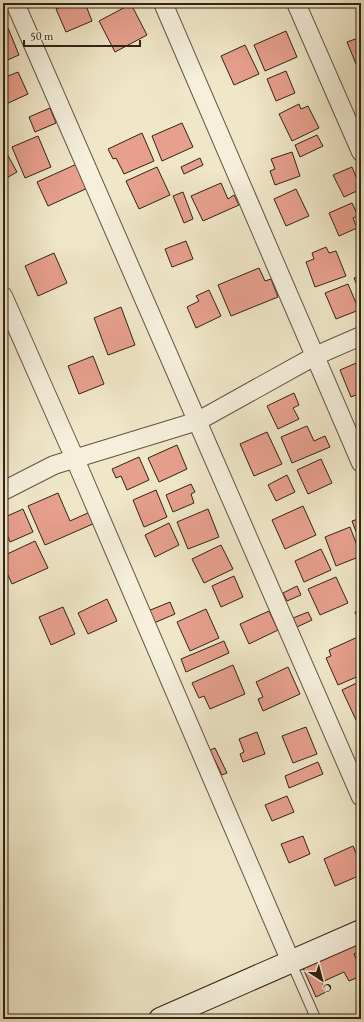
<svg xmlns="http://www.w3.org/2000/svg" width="364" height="1022" font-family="'EB Garamond',serif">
<rect width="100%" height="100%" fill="#f0e7c9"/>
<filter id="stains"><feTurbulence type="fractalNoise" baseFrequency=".005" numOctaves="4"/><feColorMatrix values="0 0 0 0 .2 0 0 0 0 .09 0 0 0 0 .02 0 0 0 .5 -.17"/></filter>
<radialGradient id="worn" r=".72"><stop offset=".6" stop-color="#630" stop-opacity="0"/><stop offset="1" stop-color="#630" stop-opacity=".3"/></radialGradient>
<path fill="#e7a08e" stroke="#312314" d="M 72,3 L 85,3 L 92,21 L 66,32 L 56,9 Z
M 131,4 L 147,35 L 115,52 L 99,21 Z
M 8,28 L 19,55 L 3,62 L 3,30 Z
M 286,31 L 297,57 L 265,71 L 254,45 Z
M 361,37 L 361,62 L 356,64 L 347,42 Z
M 245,45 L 259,74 L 234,85 L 221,56 Z
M 286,71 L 295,93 L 276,101 L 267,79 Z
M 18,72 L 28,94 L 4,105 L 3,78 Z
M 299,104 L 301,109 L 308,106 L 319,128 L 292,141 L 279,114 Z
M 50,108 L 56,123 L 35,132 L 29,117 Z
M 182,123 L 193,147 L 162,161 L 152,136 Z
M 142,133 L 154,161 L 124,174 L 116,158 L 113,159 L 108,149 Z
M 317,135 L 323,146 L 300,157 L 295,145 Z
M 38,136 L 51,167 L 25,178 L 12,147 Z
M 6,152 L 17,172 L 3,180 L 3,154 Z
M 292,152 L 300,176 L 275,185 L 270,171 L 275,169 L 271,159 Z
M 200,158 L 203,165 L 184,174 L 181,167 Z
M 79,163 L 90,187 L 48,206 L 37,182 Z
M 157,167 L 170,195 L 139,209 L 126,181 Z
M 352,167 L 361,189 L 344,197 L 333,175 Z
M 221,183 L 228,199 L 234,195 L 239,205 L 203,221 L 191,196 Z
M 296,189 L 309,216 L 286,226 L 274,199 Z
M 183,192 L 193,219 L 184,223 L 173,196 Z
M 352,203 L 358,216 L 353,218 L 357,228 L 339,236 L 329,213 Z
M 186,241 L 193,259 L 172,267 L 165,249 Z
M 326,247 L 329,253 L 336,251 L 346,276 L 315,287 L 306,262 L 314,259 L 312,253 Z
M 54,253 L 67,283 L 38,296 L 25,266 Z
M 259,268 L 265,281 L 271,279 L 278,297 L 231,316 L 218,285 Z
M 359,276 L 361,280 L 361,295 L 354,278 Z
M 348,284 L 359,310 L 336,319 L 325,293 Z
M 209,290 L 221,316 L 196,328 L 187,307 L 199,301 L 196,296 Z
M 121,307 L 135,345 L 108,355 L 94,318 Z
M 93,356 L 104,384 L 79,394 L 68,366 Z
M 361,361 L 361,393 L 351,397 L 340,370 Z
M 294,393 L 299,405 L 293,408 L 299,419 L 278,429 L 267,406 Z
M 307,426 L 314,441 L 325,436 L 330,447 L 292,463 L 281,437 Z
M 267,432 L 282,464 L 254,476 L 240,444 Z
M 177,445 L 187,469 L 159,482 L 148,458 Z
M 139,457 L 149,480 L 127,490 L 121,476 L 116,478 L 112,469 Z
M 321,459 L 332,483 L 308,494 L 297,470 Z
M 287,475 L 295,492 L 276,501 L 268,485 Z
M 191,484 L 195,492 L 191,494 L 194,503 L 173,512 L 166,495 Z
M 156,490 L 167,517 L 144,527 L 133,500 Z
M 58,493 L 70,521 L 90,512 L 95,523 L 45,545 L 28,506 Z
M 303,506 L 316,535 L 285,549 L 272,520 Z
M 23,509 L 33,532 L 10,542 L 3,524 L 3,518 Z
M 208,509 L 219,537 L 188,549 L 177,522 Z
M 361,518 L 361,536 L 358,537 L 352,521 Z
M 169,523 L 179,545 L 155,557 L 145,535 Z
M 350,527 L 361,556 L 336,566 L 325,537 Z
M 35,541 L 48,568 L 12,584 L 3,564 L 3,556 Z
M 221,545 L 233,569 L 204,583 L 192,559 Z
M 321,549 L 331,570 L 304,582 L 295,561 Z
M 234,576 L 243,597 L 221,607 L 212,586 Z
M 336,577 L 348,603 L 320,615 L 308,589 Z
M 297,586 L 301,595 L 287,601 L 283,593 Z
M 107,599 L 117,621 L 88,634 L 78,613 Z
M 170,602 L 175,614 L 154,623 L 148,611 Z
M 63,607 L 75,634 L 51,645 L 39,617 Z
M 206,609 L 219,638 L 190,651 L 177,622 Z
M 361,610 L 361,626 L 355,612 Z
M 269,611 L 278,630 L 249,644 L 240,624 Z
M 308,612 L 312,620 L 297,627 L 293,618 Z
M 360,636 L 361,639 L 361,675 L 338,685 L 326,658 L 331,656 L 329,650 Z
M 224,641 L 229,653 L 186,672 L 181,659 Z
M 233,665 L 245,694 L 210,709 L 204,696 L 199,698 L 192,683 Z
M 288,667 L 300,694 L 263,711 L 258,699 L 263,697 L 256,682 Z
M 361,681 L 361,717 L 356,720 L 342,690 Z
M 306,727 L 317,754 L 293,763 L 282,736 Z
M 257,732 L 265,754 L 243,762 L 240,754 L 244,752 L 239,739 Z
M 215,748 L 227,773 L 222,775 L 210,750 Z
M 318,762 L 323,774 L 289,788 L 285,776 Z
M 287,796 L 294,812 L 272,821 L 265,805 Z
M 303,836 L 310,854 L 289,863 L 281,844 Z
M 353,846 L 361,865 L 361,875 L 335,886 L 324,859 Z
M 356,941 L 360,951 L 354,954 L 361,969 L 361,976 L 349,981 L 344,972 L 322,982 L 326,992 L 316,997 L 302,966 Z"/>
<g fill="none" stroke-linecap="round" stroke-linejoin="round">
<defs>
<path id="lane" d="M 291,962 L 316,1019"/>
<path id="street" d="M 15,3 L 361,797
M 163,3 L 361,463
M 296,3 L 361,152
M 3,296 L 75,459 L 291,962
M 3,491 L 54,465 L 198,421 L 315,356 L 361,336"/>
<path id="secondary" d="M 160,1019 L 361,931"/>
</defs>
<use href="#lane" stroke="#615441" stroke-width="11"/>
<use href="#street" stroke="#615441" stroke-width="20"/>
<use href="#secondary" stroke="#312314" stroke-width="24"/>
<use href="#lane" stroke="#f5efdc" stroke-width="9"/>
<use href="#street" stroke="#f5efdc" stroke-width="18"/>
<use href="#secondary" stroke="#f5efdc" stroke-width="22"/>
</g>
<rect width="364" height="1022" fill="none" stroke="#f0e7c9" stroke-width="16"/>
<rect x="4" y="4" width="356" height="1014" fill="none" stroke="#312314" stroke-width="2"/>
<rect x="8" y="8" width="348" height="1006" fill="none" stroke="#312314"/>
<g transform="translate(322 980) rotate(144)" stroke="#f5efdc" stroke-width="3" paint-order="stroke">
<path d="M0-3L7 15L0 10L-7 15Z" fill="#312314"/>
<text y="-6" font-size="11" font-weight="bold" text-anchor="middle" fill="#312314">С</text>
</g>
<path d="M24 40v6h116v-6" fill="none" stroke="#312314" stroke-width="2"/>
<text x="30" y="40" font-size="12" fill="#312314" stroke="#f5efdc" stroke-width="3" paint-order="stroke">50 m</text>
<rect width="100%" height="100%" filter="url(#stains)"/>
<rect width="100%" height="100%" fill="url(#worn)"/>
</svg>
